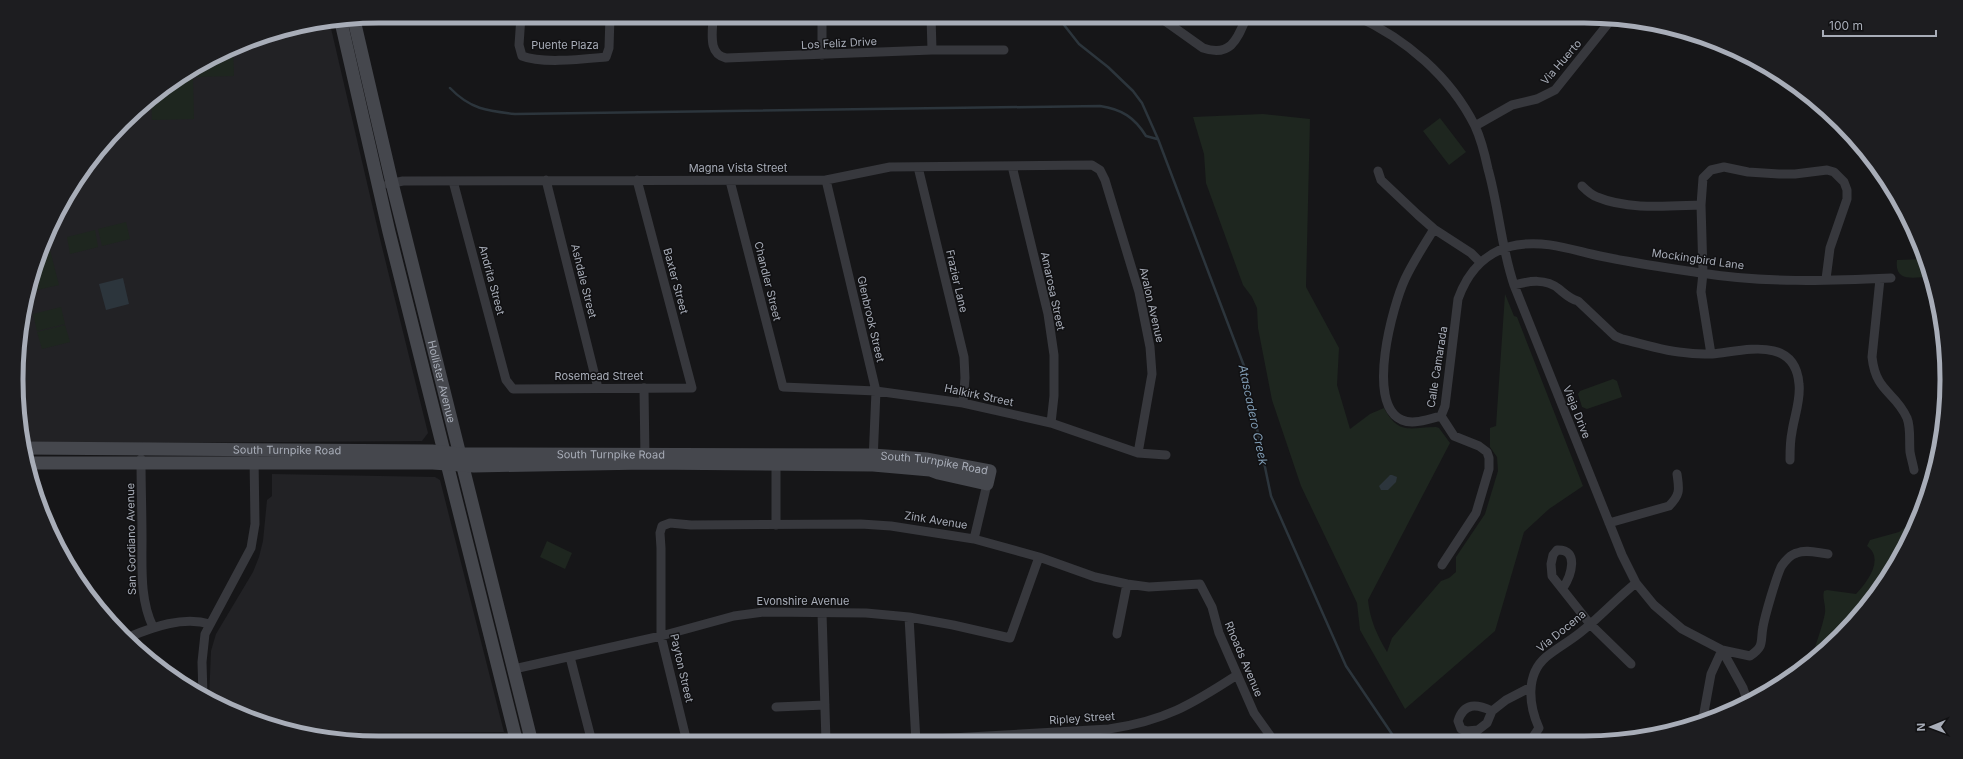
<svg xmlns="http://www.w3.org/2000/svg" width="1963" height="759" font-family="Inter,sans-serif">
<rect width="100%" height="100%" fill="#161618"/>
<path fill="#222225" d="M 330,24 L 381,243 L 428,433 L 422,441 L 147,443 L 23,442 L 19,332 L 35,262 L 65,198 L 140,106 L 198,65 L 262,35 Z
M 272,474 L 435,477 L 440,480 L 504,732 L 304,733 L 285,731 L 219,706 L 209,700 L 211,651 L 216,634 L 253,572 L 259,557 L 263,541 L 267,500 L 272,496 Z"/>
<path fill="#1e261f" d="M 233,49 L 234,76 L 193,77 L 194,119 L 152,120 L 151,98 L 198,65 Z
M 1263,114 L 1310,119 L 1306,287 L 1339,348 L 1337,385 L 1350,429 L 1370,414 L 1384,408 C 1399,436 1410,427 1436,427 L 1439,428 L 1450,443 L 1368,600 C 1370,620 1377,635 1387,652 L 1392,638 L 1441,581 L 1449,578 L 1456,572 L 1456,557 L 1485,514 L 1498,471 L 1497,457 L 1490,447 L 1490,428 L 1496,426 L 1505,294 L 1514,316 L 1517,317 L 1583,486 L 1549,509 L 1524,532 L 1495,631 L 1405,709 L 1360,630 L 1357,603 L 1301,486 L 1272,400 L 1258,328 L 1257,308 L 1252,297 L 1243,285 L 1206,183 L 1204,154 L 1193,117 Z
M 1440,118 L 1466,152 L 1449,165 L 1423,131 Z
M 126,222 L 130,239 L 102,246 L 98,229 Z
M 95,230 L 98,247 L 70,254 L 67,237 Z
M 50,250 L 59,285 L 28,292 L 35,262 L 40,253 Z
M 1926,259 L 1932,279 L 1930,279 L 1929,277 C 1914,277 1894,283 1897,260 Z
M 61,307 L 65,324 L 37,331 L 33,314 Z
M 65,325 L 70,342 L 42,349 L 37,332 Z
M 1613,379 L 1617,381 L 1622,397 L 1587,409 L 1582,407 L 1578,394 L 1580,391 Z
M 1907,526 L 1911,526 L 1886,581 L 1823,653 L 1811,661 C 1815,645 1822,629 1825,613 C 1826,605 1822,598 1824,591 L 1827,590 L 1856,594 C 1867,582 1885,559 1867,546 L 1870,540 L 1899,532 Z
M 547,541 L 572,553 L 565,569 L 540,557 Z"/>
<path fill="#2c353c" d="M 123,278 L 129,304 L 106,310 L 99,284 Z
M 1390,475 L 1392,475 L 1397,477 L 1396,482 L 1388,490 L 1381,490 L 1379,486 Z"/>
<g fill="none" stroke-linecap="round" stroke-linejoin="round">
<path stroke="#2c353c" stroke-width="2.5" d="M 1057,16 L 1079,44 L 1108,67 L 1133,91 L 1142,103 L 1158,139 L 1244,366 L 1271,496 L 1346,666 L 1396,740
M 450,88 C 470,109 487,111 515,114 L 1100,106 C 1122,109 1135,118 1146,136 L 1157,139"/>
<path stroke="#37383d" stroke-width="9" d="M 521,16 L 519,45 L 522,56 C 542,64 584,59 606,57 L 609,48 L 610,16
M 713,16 C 713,31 707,54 726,58 L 932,50 L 1004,50
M 822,16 L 822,55
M 931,16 L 932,50
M 1158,16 L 1203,48 C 1232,58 1238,37 1247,16
M 1356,16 C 1406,39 1450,76 1475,126 C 1481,139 1485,155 1488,169 C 1499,208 1501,247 1514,285 L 1622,555 L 1636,583 L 1654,605 L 1682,629 L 1722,650 L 1743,688 L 1748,703
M 1475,126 L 1512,105 L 1537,99 L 1555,90 L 1611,20
M 1012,166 L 1048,314 L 1054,355 L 1054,396 L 1051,423
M 918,167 L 964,357 L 965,378 L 963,403
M 1378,171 L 1381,180 L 1418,215 L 1434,229 L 1471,253 L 1480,262
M 546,180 L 598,388
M 826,180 L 876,391 L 873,461
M 453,181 L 506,380 L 513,389 L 692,388 L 637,180
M 730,181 L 783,387 L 876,391 L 963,403 L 1051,423 L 1138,453 L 1166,455
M 388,184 L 403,181 L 826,180 L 890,167 L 1092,165 L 1100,170 L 1105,180 L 1139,292 L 1150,347 L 1152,374 L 1138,453
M 1582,186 C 1586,190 1591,195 1597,197 C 1628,210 1667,206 1701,205
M 1434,229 C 1424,245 1413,262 1405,279 C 1393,305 1365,404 1402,420 C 1413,425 1430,419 1441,416
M 1880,279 L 1872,357 C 1876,393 1895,391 1907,418 C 1911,428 1909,441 1910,452 C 1911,458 1913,464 1914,470
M 1514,285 C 1529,281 1546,278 1559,289 C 1565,294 1570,299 1578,301 L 1615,336 L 1622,339 C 1643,344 1666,352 1688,353 C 1696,354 1704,354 1712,354 C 1744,351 1795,335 1799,384 C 1801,400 1794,417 1792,432 C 1790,441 1790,451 1790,460
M 1711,354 L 1701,292 L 1703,273 L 1701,205 L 1703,178 L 1711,170 L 1724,167 L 1748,172 L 1779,174 L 1795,174 L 1827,170 L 1834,172 L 1844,182 L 1847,190 L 1847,199 L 1830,248 L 1826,279
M 644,388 L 645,459
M 1441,416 L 1445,406 L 1458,299 C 1468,271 1487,250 1517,245 C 1546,240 1572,250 1600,256 C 1633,263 1668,268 1701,273 C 1763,283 1829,281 1891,278
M 1441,416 L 1454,436 L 1479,446 L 1487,452 L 1489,458 L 1489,469 L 1476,513 L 1442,565
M 141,459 C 141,485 142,512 142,539 C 142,569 140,600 153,627
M 776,460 L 776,525
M 1609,523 L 1669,506 C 1681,494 1679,489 1677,474
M 974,539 L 987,484
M 1563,588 C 1571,576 1580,549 1557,550 L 1553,555 L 1551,564 L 1552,576 L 1590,624 L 1631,664
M 822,613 L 826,742
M 909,617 L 916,742
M 1117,634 L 1127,584
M 129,637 C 153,627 183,616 210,624
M 570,657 L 592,742
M 514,669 L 661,636 L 734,616 L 764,612 L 866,613 L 909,617 L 953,625 L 1010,638 L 1039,557
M 203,696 L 202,662 L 205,634 L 251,548 L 255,524 L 254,457
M 776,707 L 825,705
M 1492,711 C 1477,704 1464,702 1458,721 L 1461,729 L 1467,731 L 1478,730 L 1487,723 L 1492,711 L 1506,700 L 1531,687
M 1703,718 L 1711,674 L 1722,650 L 1750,656 C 1765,646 1760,642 1763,627 C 1765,615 1776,578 1781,567 C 1784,562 1791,554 1797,553 C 1806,549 1818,553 1828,554
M 915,740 L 1109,729 C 1164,721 1191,705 1237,675
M 1531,740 L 1539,728 C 1529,706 1525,675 1546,657 C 1557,648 1570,641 1581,632 C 1600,617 1617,598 1636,583
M 687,742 L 661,636 L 661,548 L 660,533 L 662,526 L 670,523 L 691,525 L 861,524 L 891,526 L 974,539 L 1039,557 L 1095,577 L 1127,584 L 1149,587 L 1200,584 L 1212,607 L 1219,633 L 1254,713 L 1274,741"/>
<g stroke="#45474d" stroke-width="13">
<path id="s1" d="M 354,20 L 392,183 L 532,743"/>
<path d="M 341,22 L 389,232 L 517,743"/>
<path id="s2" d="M 23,448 L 432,451 L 460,454 L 873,455 L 926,459 L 990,471 L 987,484 L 938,473 L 930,470 L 873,465 L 645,463 L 474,466 L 433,463 L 27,463"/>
</g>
</g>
<g text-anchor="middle" stroke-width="3" stroke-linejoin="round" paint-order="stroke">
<g font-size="11" fill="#a8adb8" stroke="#111113">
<text transform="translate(839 43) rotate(-3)" y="4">Los Feliz Drive</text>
<text x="565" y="49">Puente Plaza</text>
<text transform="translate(1561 62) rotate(-49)" y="4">Via Huerto</text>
<text x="738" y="172">Magna Vista Street</text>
<text transform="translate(1698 259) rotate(8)" y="4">Mockingbird Lane</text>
<text transform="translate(492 280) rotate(75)" y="4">Andrita Street</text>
<text transform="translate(584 281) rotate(76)" y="4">Ashdale Street</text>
<text transform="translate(676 281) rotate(75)" y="4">Baxter Street</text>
<text transform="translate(768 281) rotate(76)" y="4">Chandler Street</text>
<text transform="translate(957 281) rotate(77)" y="4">Frazier Lane</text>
<text transform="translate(1053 291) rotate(78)" y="4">Amarosa Street</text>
<text transform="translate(1152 305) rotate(77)" y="4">Avalon Avenue</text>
<text transform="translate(871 319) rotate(77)" y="4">Glenbrook Street</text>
<text transform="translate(1437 367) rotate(-81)" y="4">Calle Camarada</text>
<text x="599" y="380">Rosemead Street</text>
<text dy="4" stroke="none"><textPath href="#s1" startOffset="372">Hollister Avenue</textPath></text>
<text transform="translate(979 395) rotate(12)" y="4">Halkirk Street</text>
<text transform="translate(1577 412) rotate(68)" y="4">Vieja Drive</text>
<text dy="4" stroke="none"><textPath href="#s2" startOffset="264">South Turnpike Road</textPath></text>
<text dy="4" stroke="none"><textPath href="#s2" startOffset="588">South Turnpike Road</textPath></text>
<text dy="4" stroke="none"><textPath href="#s2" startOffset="912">South Turnpike Road</textPath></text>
<text transform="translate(936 520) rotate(9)" y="4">Zink Avenue</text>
<text transform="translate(131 539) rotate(-91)" y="4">San Gordiano Avenue</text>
<text x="803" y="605">Evonshire Avenue</text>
<text transform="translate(1561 631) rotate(-39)" y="4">Via Docena</text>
<text transform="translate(1244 659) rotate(67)" y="4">Rhoads Avenue</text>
<text transform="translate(682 668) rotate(77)" y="4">Payton Street</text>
<text transform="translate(1082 718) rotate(-4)" y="4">Ripley Street</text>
</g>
<g font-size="12" font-style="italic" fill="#7f9bb3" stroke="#111113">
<text transform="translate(1253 415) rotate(78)" y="4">Atascadero Creek</text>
</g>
</g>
<path d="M0 0H1963V759H0ZM379 23H1584A356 356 0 0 1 1940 379V380A356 356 0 0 1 1584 736H379A356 356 0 0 1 23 380V379A356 356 0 0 1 379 23Z" fill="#1d1d20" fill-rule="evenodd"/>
<path fill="none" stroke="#a8adb8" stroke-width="5" d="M379 23H1584A356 356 0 0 1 1940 379V380A356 356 0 0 1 1584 736H379A356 356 0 0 1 23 380V379A356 356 0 0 1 379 23Z"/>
<g transform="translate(1931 727) rotate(269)" stroke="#111113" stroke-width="3" paint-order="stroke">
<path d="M0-3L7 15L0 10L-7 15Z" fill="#a8adb8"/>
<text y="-6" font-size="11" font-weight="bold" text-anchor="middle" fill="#a8adb8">N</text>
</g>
<path d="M1823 30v6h113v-6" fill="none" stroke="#a8adb8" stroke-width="2"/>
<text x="1829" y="30" font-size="12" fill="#a8adb8" stroke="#111113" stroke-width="3" paint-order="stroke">100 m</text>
</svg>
